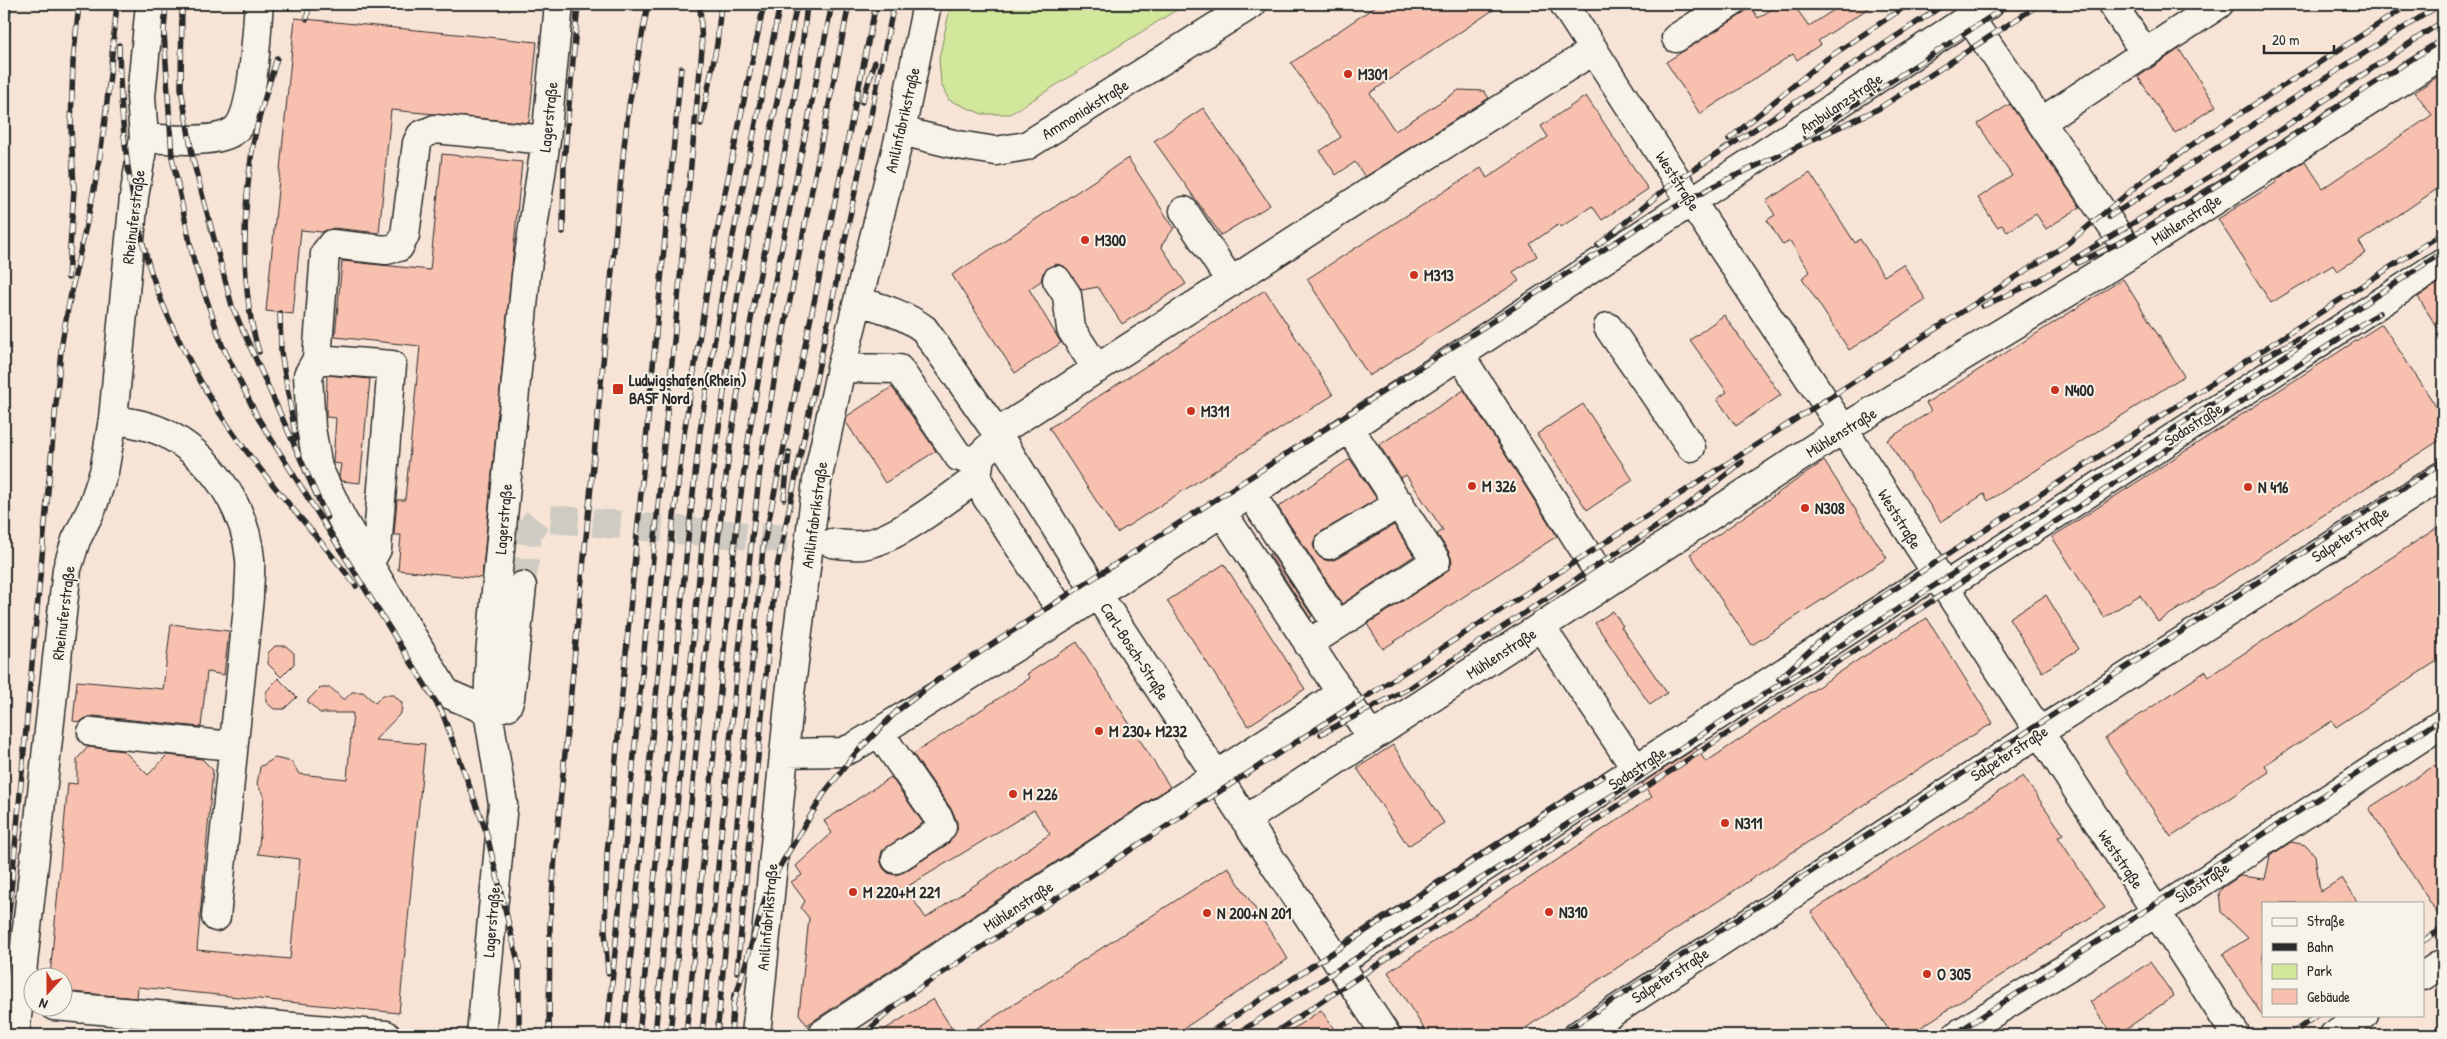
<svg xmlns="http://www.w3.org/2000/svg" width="2447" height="1039" font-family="'Patrick Hand',sans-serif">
<rect width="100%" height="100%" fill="#f7f3e8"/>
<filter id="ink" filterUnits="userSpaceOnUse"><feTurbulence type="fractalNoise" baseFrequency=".02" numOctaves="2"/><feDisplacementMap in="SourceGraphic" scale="10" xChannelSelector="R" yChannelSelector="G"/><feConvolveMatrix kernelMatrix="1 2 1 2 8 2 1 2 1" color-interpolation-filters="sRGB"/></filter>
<g filter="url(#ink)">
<path fill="#f7e4d7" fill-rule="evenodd" d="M 12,4 L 2443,4 L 2443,1035 L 4,1035 L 4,82 ZM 2263,903 L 2423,903 L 2423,1015 L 2263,1015 ZM 32,976 L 62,976 L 62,1006 L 32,1006 Z"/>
<path fill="#d3e79c" stroke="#7f8964" d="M 951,4 L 1174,4 L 1178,9 L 1010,114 L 982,114 L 949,100 L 941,84 L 939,58 Z"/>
<path fill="#81cedf" stroke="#5f8d97" d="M 4,4 L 12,4 L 4,82 Z"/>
<path fill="#f8c0ae" stroke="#2b2b2b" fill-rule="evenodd" d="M 1379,4 L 1502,4 L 1370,93 L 1395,131 L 1459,90 L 1484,91 L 1489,98 L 1365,177 L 1355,162 L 1336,175 L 1320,151 L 1341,137 L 1291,63 Z
M 1780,4 L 1793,4 L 1809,26 L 1843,4 L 1875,4 L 1818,41 L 1821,44 L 1797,60 L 1793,54 L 1700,114 L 1666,62 L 1738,17 L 1751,7 L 1758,18 Z
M 295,18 L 537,42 L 529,123 L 391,110 L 379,233 L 334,228 L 322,232 L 301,230 L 293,314 L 266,311 Z
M 2179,49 L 2216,106 L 2175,133 L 2138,77 Z
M 2443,73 L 2443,185 L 2359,242 L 2366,253 L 2337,271 L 2333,265 L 2271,303 L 2218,219 L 2277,182 L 2276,180 L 2305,161 L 2323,188 L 2432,115 L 2415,92 Z
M 1586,96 L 1648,189 L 1602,220 L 1592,206 L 1561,227 L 1559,224 L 1530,244 L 1537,256 L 1513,272 L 1519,281 L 1369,376 L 1307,279 L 1481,168 L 1487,178 L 1548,137 L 1541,126 Z
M 2010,104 L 2080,207 L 2046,229 L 2036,214 L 2007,232 L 2002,225 L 1997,227 L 1978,198 L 2012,176 L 1978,124 Z
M 1203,108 L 1270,205 L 1221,235 L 1154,141 Z
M 442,154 L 522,162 L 482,578 L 398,570 L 401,535 L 394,535 L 397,500 L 405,500 L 420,346 L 335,337 L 342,261 L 430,270 Z
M 1128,158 L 1174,228 L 1161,246 L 1186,284 L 1122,324 L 1098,287 L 1082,290 L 1064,266 L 1056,264 L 1049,267 L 1043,273 L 1041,281 L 1029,289 L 1061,343 L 1015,373 L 952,275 Z
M 1810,173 L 1855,243 L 1860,239 L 1884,276 L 1903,264 L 1926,300 L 1849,350 L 1802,278 L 1810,272 L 1790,241 L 1783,245 L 1767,220 L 1775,215 L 1766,201 Z
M 2123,279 L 2184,376 L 1988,501 L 1984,494 L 1941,522 L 1887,440 L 1931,411 L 1926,403 Z
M 2443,280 L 2443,337 L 2418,297 Z
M 1265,290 L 1333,395 L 1117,533 L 1049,428 Z
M 1724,315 L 1781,395 L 1736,426 L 1717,399 L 1727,392 L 1690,340 Z
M 2382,324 L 2443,417 L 2443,438 L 2158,622 L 2140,595 L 2104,617 L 2052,537 Z
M 327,375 L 370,379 L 360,483 L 341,481 L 339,477 L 341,464 L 333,463 L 336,418 L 326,417 Z
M 892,387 L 936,451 L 885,483 L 846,422 L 847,416 Z
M 1464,390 L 1557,536 L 1383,649 L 1367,624 L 1444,574 L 1450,568 L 1452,561 L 1449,552 L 1437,534 L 1443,530 L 1406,475 L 1401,478 L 1379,445 Z
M 1583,404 L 1633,480 L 1587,510 L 1537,434 Z
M 1350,459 L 1377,499 L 1321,532 L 1316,537 L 1313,545 L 1316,553 L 1322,559 L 1329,561 L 1336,559 L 1394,525 L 1414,556 L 1342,604 L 1278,507 Z
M 1824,461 L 1887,558 L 1752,645 L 1690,554 Z
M 2443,524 L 2443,657 L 2336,727 L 2332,721 L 2265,765 L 2269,772 L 2171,837 L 2105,738 L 2206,671 L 2209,676 Z
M 1271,553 L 1312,616 L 1310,618 L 1269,554 Z
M 1224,564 L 1305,689 L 1248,726 L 1167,601 Z
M 2046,595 L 2079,649 L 2042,672 L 2009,618 Z
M 1613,611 L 1623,626 L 1621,627 L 1667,693 L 1650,705 L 1595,623 Z
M 1927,618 L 1993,723 L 1931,761 L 1515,1035 L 1428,1035 L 1388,972 L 1652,797 L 1642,783 L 1696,748 L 1706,762 L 1861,658 Z
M 171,624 L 229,631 L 224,675 L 207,672 L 201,727 L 94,716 L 86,718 L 80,722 L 73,721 L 77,681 L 163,689 Z
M 1077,642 L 1170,787 L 807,1025 L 799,1014 L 809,918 L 801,908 L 805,901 L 791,882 L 802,875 L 796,866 L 832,833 L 824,821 L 891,777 L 923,823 L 882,851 L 880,860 L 883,868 L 888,873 L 896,875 L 904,872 L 946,845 L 957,830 L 957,822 L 952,810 L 913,754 L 1030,678 L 1027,674 ZM 1034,810 L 1050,834 L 926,918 L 905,888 Z
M 275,646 L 286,646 L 294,653 L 294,664 L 281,677 L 268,664 L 268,653 Z
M 278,678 L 297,697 L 284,709 L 274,709 L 266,702 L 266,692 Z
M 320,688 L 331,688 L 344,700 L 352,692 L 363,692 L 375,703 L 383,695 L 394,695 L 402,703 L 401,713 L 375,740 L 425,744 L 399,1013 L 138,987 L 137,998 L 62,991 L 62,976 L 50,976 L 68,783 L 77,784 L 77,759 L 88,747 L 124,751 L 148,775 L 167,755 L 202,759 L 213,770 L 197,950 L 290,959 L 300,859 L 258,854 L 264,796 L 257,784 L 260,767 L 275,758 L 292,762 L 299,774 L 347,779 L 353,713 L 320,713 L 307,701 Z
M 1393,745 L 1444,823 L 1408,846 L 1357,768 Z
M 2443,760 L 2443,922 L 2369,808 Z
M 2023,776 L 2063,834 L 2058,837 L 2105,908 L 1909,1035 L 1892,1035 L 1811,912 Z
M 2291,842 L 2306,845 L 2315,855 L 2320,892 L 2342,878 L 2358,903 L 2263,903 L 2263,1017 L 2223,954 L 2248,938 L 2221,912 L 2219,893 L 2222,888 L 2240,876 L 2265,879 L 2270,856 Z
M 1228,867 L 1288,959 L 1174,1035 L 966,1035 Z
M 2150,962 L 2174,996 L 2117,1035 L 2113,1035 L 2090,1002 Z
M 933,999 L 956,1035 L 876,1035 Z
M 1321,1010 L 1338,1035 L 1284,1035 Z"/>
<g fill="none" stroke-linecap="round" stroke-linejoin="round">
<path stroke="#cecbc2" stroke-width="28" stroke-dasharray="28 14" stroke-linecap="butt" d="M 522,586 L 528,532 L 539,518 L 832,543"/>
<defs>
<path id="minor" d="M 1564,4 L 1677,180 L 1843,429 L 2236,1035
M 2112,4 L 2145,53
M 1969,17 L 2131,254
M 1676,38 L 1730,4
M 2041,122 L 2219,4
M 901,131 L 958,145 L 996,151 L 1026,146 L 1252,4
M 144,138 C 166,139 217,145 235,130 C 255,113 256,31 259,4
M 1184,211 L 1231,282
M 1057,280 L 1067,295 L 1071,329 L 1097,369
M 858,301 C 882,308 904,314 924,329 L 997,433 L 1089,581 L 1386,1035
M 1608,327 L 1691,447
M 1460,355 L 1606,584
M 317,359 L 325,253 L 332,244 L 386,250 L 399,247 L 405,235 L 417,143 L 421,135 L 435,129 L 546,140
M 841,368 L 899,369 L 959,457 L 978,462
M 113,419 C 133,423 154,426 172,437 C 214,461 246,510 250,559 C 251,571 249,585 249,597 L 216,917
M 997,433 L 1368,193 L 1594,50
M 999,438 L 980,456 L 977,478 L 987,498 L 1065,616
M 1250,493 L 1337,625
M 832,543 C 842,545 852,546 863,545 C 897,540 948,498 977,478
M 1329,545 L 1400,503
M 369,564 L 377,549 L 392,365 L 317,359 L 308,375 L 311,428 L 318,468 L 342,519 L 446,693 L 488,711 L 507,706 L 510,698 L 522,586
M 1944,587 L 2443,262
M 1541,627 L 1636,769
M 1308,644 L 1436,561 L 1349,428
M 1341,693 L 1372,737
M 92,732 L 232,746
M 879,732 L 939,819 L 942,827 L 938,832 L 896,859
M 784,753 L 842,752 L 852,748 L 879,732 L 1065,616 L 1990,4
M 1245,820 L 1843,429 L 2131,254 L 2443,54
M 1339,962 L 1935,574
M 2423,976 L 2443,963
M 54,1006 L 386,1035
M 15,1035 L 67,569 L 76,540 L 92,508 L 104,472 L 113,419 L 134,197 L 144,138 L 141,97 L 150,4
M 481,1035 L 503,804 L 488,711 L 490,655 L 526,275 L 546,140 L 559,4
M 756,1035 L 790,694 L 817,481 L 841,368 L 901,131 L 927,4
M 821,1035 L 1341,693 L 1222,512
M 1578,1035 L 2038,733 L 2443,475
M 1957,1035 L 2157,912 L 2443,723
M 2334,1035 L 2364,1015"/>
</defs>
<use href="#minor" stroke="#2b2b2b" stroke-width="31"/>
<use href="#minor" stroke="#f7f3e8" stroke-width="28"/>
<defs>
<path id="rail" d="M 166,4 L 164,31 L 172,157 L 194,262 L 222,345 L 258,418 L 442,712 L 486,831 L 519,966 L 519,1035
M 182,4 L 181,88 L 193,160 L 232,306 L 327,518
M 307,19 L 308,10
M 119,45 C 120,121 128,198 151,272 C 167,322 201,387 231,430 C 269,485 316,533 356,586
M 862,102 L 875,62
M 701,124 L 717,44 L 721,4
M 1805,137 L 2010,4
M 1729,139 L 1822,62 L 1909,4
M 2109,217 L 2441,4
M 563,232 L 564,162 L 578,4
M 1598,245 L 1670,185 L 1945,4
M 2077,263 L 2123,241 L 2183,207 L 2443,39
M 68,278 L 74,189 L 71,127 L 73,62 L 79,4
M 1983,306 L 2036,282 L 2217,172 L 2443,21
M 280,313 L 281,352 L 296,439
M 259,352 C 240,291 243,214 252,151 C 257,119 268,88 277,58
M 2263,358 L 2298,339
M 784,499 L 789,452
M 1779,679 L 1819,642 L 1853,616 L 2443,233
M 1321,734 L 1411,687 L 1679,512 L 1742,462
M 2423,941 L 2443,928
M 4,967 L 61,350 C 69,290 86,233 97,174 C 107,118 111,61 117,4
M 737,972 L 776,572 L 894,4
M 608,973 L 605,931 L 607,854 L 681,68
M 734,1002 L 769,886 L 783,861 L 825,792 L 855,754 L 897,711 L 939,679 L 1089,581 L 1645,223 L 1724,181 L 1878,109 L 2040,4
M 549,1035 L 550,925 L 555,856 L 624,147 L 629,105 L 648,4
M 607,1035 L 690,175 L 702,49 L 700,4
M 623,1035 L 672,533 L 685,427 L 715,241 L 764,4
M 639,1035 L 688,538 L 700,431 L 725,276 L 780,4
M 655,1035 L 702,547 L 739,286 L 797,4
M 670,1035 C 690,825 705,614 736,405 C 756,271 794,139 807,4
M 686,1035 L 735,540 L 747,448 L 773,291 L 832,4
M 702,1035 L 737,668 L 762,452 L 776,370 L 849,4
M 717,1035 L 763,548 L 876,4
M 731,1035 L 734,995
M 863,1035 L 902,1000 L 927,983 L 1225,788 L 2067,244 L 2145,179 L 2193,144 L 2410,4
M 1206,1035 L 1603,776
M 1235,1035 L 1627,786 L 1691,741 L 1940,582 L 2443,252
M 1271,1035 L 1769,706 L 2379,313
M 1559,1035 L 2443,462
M 1953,1035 L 2443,718
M 2290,1035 L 2317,1015"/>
</defs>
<use href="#rail" stroke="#2b2b2b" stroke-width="5.5"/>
<use href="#rail" stroke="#f7f3e8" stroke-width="4" stroke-dasharray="11" stroke-linecap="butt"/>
</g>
</g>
<g fill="#c8321e" stroke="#f7f3e8" stroke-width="2">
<circle cx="1348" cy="74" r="5"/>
<circle cx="1085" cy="240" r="5"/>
<circle cx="1414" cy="275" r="5"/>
<rect x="612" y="383" width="12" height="12" rx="2.5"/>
<circle cx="2055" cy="390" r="5"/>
<circle cx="1191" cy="411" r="5"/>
<circle cx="1472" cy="486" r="5"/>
<circle cx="2248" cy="487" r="5"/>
<circle cx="1805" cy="508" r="5"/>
<circle cx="1099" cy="731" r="5"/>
<circle cx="1013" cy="794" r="5"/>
<circle cx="1725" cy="823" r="5"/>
<circle cx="853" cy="892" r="5"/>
<circle cx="1549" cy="912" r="5"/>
<circle cx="1207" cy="913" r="5"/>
<circle cx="1927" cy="974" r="5"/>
</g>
<g text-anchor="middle" stroke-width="4" stroke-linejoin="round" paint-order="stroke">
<g font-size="16" font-weight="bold" fill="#2b2b2b" stroke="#f7f3e8" text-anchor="start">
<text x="1358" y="80">M301</text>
<text x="1095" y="246">M300</text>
<text x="1424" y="281">M313</text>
<text x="629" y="386">Ludwigshafen(Rhein)<tspan x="629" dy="18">BASF Nord</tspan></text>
<text x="2065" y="396">N400</text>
<text x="1201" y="417">M311</text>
<text x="1482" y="492">M 326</text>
<text x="2258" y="493">N 416</text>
<text x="1815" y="514">N308</text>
<text x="1109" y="737">M 230+ M232</text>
<text x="1023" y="800">M 226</text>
<text x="1735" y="829">N311</text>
<text x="863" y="898">M 220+M 221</text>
<text x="1559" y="918">N310</text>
<text x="1217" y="919">N 200+N 201</text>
<text x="1937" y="980">O 305</text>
</g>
<g font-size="16" fill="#2b2b2b" stroke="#f7f3e8">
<text transform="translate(1841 103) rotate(-34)" y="6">Ambulanzstraße</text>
<text transform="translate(1085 109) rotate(-32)" y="6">Ammoniakstraße</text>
<text transform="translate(548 117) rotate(-84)" y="6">Lagerstraße</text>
<text transform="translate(902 120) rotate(-77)" y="6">Anilinfabrikstraße</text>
<text transform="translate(1678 181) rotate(57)" y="6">Weststraße</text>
<text transform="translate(133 217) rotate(-83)" y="6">Rheinuferstraße</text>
<text transform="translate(2186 219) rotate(-33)" y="6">Mühlenstraße</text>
<text transform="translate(2193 424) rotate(-33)" y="6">Sodastraße</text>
<text transform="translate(1841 432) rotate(-32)" y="6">Mühlenstraße</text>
<text transform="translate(814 515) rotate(-82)" y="6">Anilinfabrikstraße</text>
<text transform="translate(503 519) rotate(-85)" y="6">Lagerstraße</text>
<text transform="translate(1900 519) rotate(58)" y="6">Weststraße</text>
<text transform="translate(2350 534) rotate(-33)" y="6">Salpeterstraße</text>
<text transform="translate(63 613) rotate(-83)" y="6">Rheinuferstraße</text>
<text transform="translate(1135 651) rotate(57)" y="6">Carl-Bosch-Straße</text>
<text transform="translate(1501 653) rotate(-33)" y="6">Mühlenstraße</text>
<text transform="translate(2009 753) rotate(-33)" y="6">Salpeterstraße</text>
<text transform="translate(1637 768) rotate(-33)" y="6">Sodastraße</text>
<text transform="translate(2121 859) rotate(56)" y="6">Weststraße</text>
<text transform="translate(2202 882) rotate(-33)" y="6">Silostraße</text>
<text transform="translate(1018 906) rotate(-33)" y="6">Mühlenstraße</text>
<text transform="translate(767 917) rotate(-85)" y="6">Anilinfabrikstraße</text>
<text transform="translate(491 922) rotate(-85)" y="6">Lagerstraße</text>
<text transform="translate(1670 975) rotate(-33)" y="6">Salpeterstraße</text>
</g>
</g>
<rect width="2447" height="1039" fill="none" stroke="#f7f3e8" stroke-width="20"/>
<rect x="10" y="10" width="2427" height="1019" fill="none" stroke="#2b2b2b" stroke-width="2" filter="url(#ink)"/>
<rect x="2262" y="902" width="162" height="115" fill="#f7f3e8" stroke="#a5a39c"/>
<rect x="2272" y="918" width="25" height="8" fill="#f7f3e8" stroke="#a5a39c"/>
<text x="2307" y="926" font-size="15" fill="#2b2b2b">Straße</text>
<rect x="2272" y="943" width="25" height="8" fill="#2b2b2b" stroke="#a5a39c"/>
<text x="2307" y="952" font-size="15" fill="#2b2b2b">Bahn</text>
<rect x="2272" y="964" width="25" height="15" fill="#d3e79c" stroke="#a5a39c"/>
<text x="2307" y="976" font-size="15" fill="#2b2b2b">Park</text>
<rect x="2272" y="989" width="25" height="15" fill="#f8c0ae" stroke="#a5a39c"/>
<text x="2307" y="1002" font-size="15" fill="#2b2b2b">Gebäude</text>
<g transform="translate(48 992) rotate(201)"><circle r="24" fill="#f7f3e8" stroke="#a5a39c"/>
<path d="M0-4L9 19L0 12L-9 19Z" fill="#c8321e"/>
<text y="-8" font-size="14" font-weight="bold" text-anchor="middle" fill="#2b2b2b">N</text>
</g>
<path d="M2264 45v8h70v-8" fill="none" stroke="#2b2b2b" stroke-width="2.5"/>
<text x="2272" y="45" font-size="15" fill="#2b2b2b" stroke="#f7f3e8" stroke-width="4" paint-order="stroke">20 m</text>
</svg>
